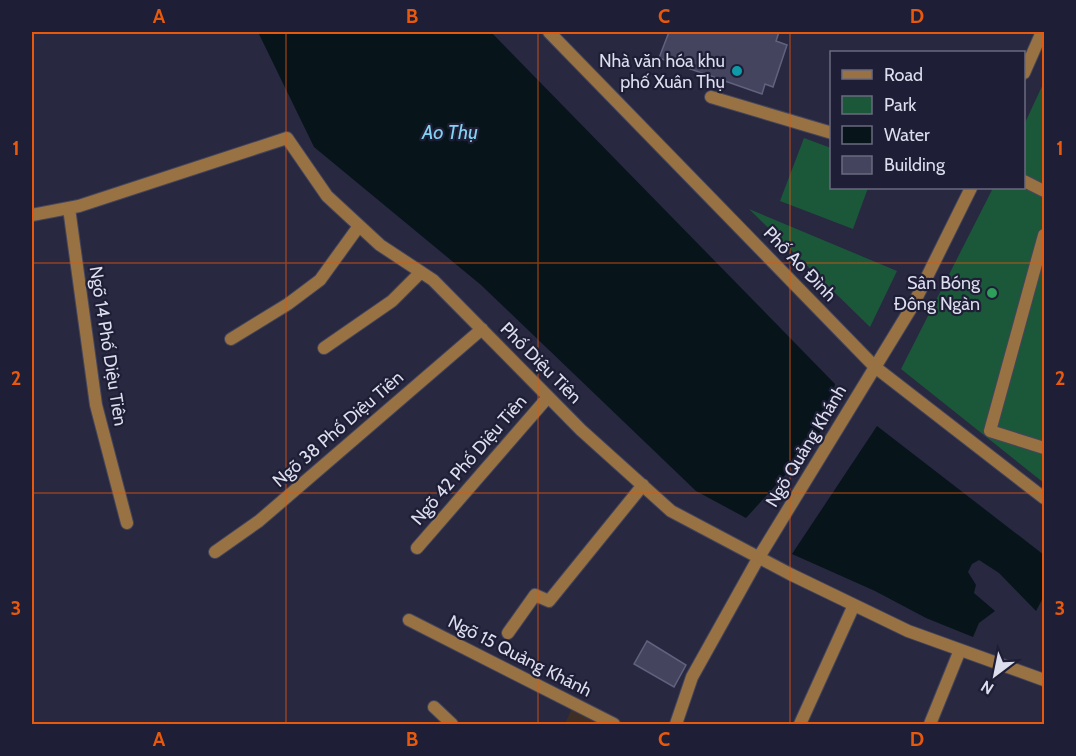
<svg xmlns="http://www.w3.org/2000/svg" width="1076" height="756" font-family="Cabin,sans-serif">
<rect width="100%" height="100%" fill="#282840"/>
<path fill="#3f2e25" d="M 572,708 L 604,724 L 565,724 Z"/>
<path fill="#1b583a" d="M 1044,82 L 1044,483 L 901,369 L 993,188 L 1024,188 L 1024,125 Z
M 804,138 L 831,148 L 832,188 L 868,188 L 853,229 L 780,201 Z
M 749,209 L 897,271 L 870,327 Z"/>
<path fill="#07151b" d="M 258,32 L 491,32 L 835,384 L 827,423 L 797,462 L 746,518 L 696,491 L 481,285 L 314,147 Z
M 877,426 L 1044,555 L 1044,596 L 1036,611 L 999,573 L 979,560 L 972,564 L 968,572 L 976,585 L 974,593 L 995,611 L 979,623 L 973,637 L 926,618 L 875,591 L 792,554 Z"/>
<path fill="#44445f" stroke="#61627e" stroke-width="1.5" d="M 669,32 L 779,32 L 776,41 L 787,45 L 773,87 L 765,84 L 762,94 L 659,58 Z
M 647,641 L 686,665 L 674,687 L 634,664 Z"/>
<g fill="none" stroke-linecap="round" stroke-linejoin="round">
<defs>
<path id="lane" d="M 711,97 L 832,133
M 1024,181 L 1044,191
M 1044,235 L 990,431 L 1044,448
M 409,620 L 614,724
M 434,707 L 452,724"/>
<path id="street" d="M 549,32 L 875,367 L 1044,498
M 1024,73 L 1042,32
M 69,208 L 96,405 L 127,523
M 32,215 L 79,206 L 287,138 L 327,196 L 380,245 L 433,280 L 581,430 L 671,511 L 790,574 L 908,631 L 1044,680
M 231,339 L 288,304 L 320,280 L 359,226
M 324,348 L 392,301 L 421,272
M 417,548 L 548,397
M 215,552 L 259,521 L 482,329
M 508,633 L 535,595 L 549,601 L 643,485
M 676,724 L 692,677 L 759,557 L 913,305 L 971,188
M 800,724 L 854,605
M 930,724 L 960,650"/>
</defs>
<use href="#lane" stroke="#45455c" stroke-width="14"/>
<use href="#street" stroke="#45455c" stroke-width="14"/>
<use href="#lane" stroke="#987242" stroke-width="12"/>
<use href="#street" stroke="#987242" stroke-width="12"/>
</g>
<path fill="none" stroke="#e8590c" stroke-width="1.5" stroke-opacity="0.55" d="M 286,32 L 286,724M 538,32 L 538,724M 790,32 L 790,724M 32,263 L 1044,263M 32,493 L 1044,493"/>
<circle fill="#0f9aa8" stroke="#1e1e36" stroke-width="2" cx="737" cy="71" r="6"/>
<circle fill="#2e9e5b" stroke="#1e1e36" stroke-width="2" cx="992" cy="293" r="6"/>
<g text-anchor="middle" stroke-width="4.5" stroke-linejoin="round" paint-order="stroke">
<g font-size="18" fill="#dcdded" stroke="#1e1e36" text-anchor="end">
<text x="725" y="67">Nhà văn hóa khu<tspan x="725" dy="21">phố Xuân Thụ</tspan></text>
<text x="980" y="289">Sân Bóng<tspan x="980" dy="21">Đông Ngàn</tspan></text>
</g>
<g font-size="18" fill="#dcdded" stroke="#1e1e36">
<text transform="translate(800 264) rotate(46)" y="6">Phố Ao Đình</text>
<text transform="translate(108 346) rotate(81)" y="6">Ngõ 14 Phố Diệu Tiên</text>
<text transform="translate(541 363) rotate(45)" y="6">Phố Diệu Tiên</text>
<text transform="translate(338 429) rotate(-41)" y="6">Ngõ 38 Phố Diệu Tiên</text>
<text transform="translate(806 446) rotate(-59)" y="6">Ngõ Quảng Khánh</text>
<text transform="translate(469 460) rotate(-49)" y="6">Ngõ 42 Phố Diệu Tiên</text>
<text transform="translate(520 656) rotate(27)" y="6">Ngõ 15 Quảng Khánh</text>
</g>
<g font-size="20" font-style="italic" fill="#83d2f2" stroke="#1e1e36">
<text x="450" y="139">Ao Thụ</text>
</g>
</g>
<rect width="1076" height="756" fill="none" stroke="#1e1e36" stroke-width="66"/>
<rect x="830" y="51" width="195" height="138" fill="#1e1e36" stroke="#6a6a7f" stroke-width="1.5"/>
<rect x="842" y="70" width="30" height="9" fill="#987242" stroke="#6a6a7f" stroke-width="1.5"/>
<text x="884" y="81" font-size="18" fill="#dcdded">Road</text>
<rect x="842" y="96" width="30" height="18" fill="#1b583a" stroke="#6a6a7f" stroke-width="1.5"/>
<text x="884" y="111" font-size="18" fill="#dcdded">Park</text>
<rect x="842" y="126" width="30" height="18" fill="#07151b" stroke="#6a6a7f" stroke-width="1.5"/>
<text x="884" y="141" font-size="18" fill="#dcdded">Water</text>
<rect x="842" y="156" width="30" height="18" fill="#44445f" stroke="#6a6a7f" stroke-width="1.5"/>
<text x="884" y="171" font-size="18" fill="#dcdded">Building</text>
<g transform="translate(995 675) rotate(212)" stroke="#1e1e36" stroke-width="4.5" paint-order="stroke">
<path d="M0-4.5L10 22L0 15L-10 22Z" fill="#dcdded"/>
<text y="-9" font-size="16" font-weight="bold" text-anchor="middle" fill="#dcdded">N</text>
</g>
<rect x="33" y="33" width="1010" height="690" fill="none" stroke="#e8590c" stroke-width="2"/>
<g font-size="20" text-anchor="middle" font-weight="bold" fill="#e8590c">
<text x="159" y="23">A</text>
<text x="412" y="23">B</text>
<text x="664" y="23">C</text>
<text x="917" y="23">D</text>
<text x="16" y="155">1</text>
<text x="1060" y="155">1</text>
<text x="16" y="385">2</text>
<text x="1060" y="385">2</text>
<text x="16" y="615">3</text>
<text x="1060" y="615">3</text>
<text x="159" y="746">A</text>
<text x="412" y="746">B</text>
<text x="664" y="746">C</text>
<text x="917" y="746">D</text>
</g>
</svg>
